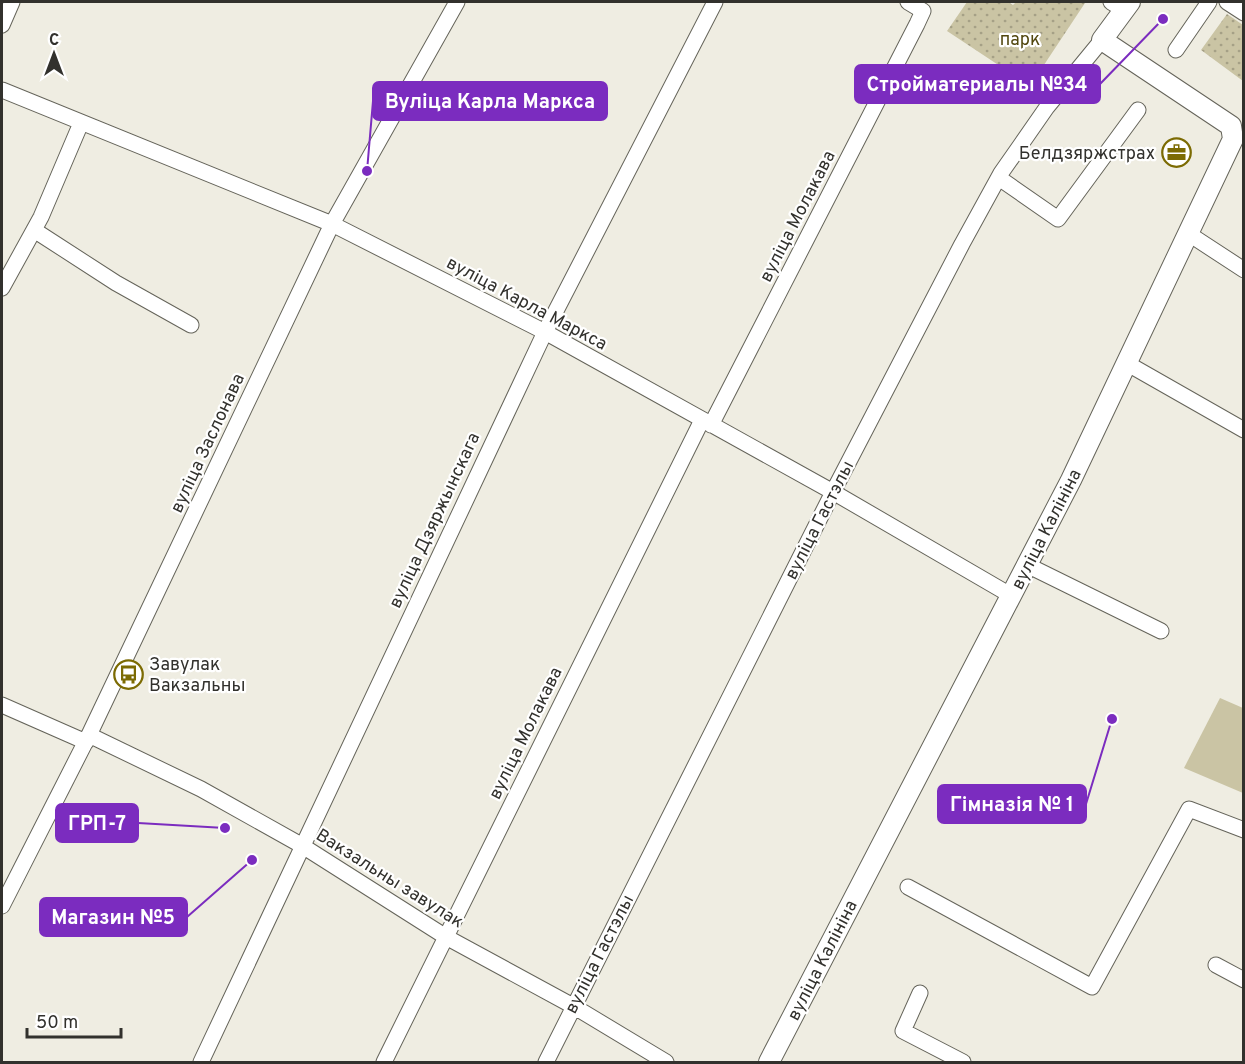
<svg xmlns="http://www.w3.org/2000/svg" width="1245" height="1064" font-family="Overpass,sans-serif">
<defs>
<pattern id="grass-dots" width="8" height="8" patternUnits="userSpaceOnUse" patternTransform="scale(1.5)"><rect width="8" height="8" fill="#cac4a4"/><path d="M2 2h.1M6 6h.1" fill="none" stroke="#a5a086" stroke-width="1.8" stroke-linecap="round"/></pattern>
</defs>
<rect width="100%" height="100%" fill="#efede2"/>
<path fill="url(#grass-dots)" d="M 967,2 L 1008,2 L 1013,5 L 1016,2 L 1085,3 L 1030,86 L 947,31 Z
M 1227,14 L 1243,25 L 1243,81 L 1201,50 Z"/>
<path fill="#cac4a4" d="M 1220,698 L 1243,708 L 1243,793 L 1184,768 Z"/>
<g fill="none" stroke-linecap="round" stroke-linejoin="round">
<defs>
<path id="minor" d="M 1111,2 L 1124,10
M 1227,2 L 1244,13
M 2,25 L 12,2
M 1176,50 L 1209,2
M 2,90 L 332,224 L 545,332 L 833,492 L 1012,596
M 999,178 L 1058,219 L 1138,110
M 34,230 L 116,283 L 191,325
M 1189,234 L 1244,270
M 2,288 L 41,217 L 81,123
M 1128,364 L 1244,430
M 711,425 L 917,24 L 923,11 L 908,2
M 1027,565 L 1161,631
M 2,705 L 86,742
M 89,735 L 201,789 L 301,845 L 446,937 L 573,1006 L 666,1062
M 908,887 L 1092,987 L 1189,809 L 1244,830
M 2,906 L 89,735 L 332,224 L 457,2
M 1216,965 L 1244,980
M 920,993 L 903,1031 L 963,1062
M 201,1062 L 545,332 L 715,2
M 384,1062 L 702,420
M 546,1062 L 833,492 L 962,244 L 1001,173 L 1022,143 L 1047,107 L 1102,40"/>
<path id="major" d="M 769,1062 L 1071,480 L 1233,139 L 1231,126 L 1102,40 L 1130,2"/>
</defs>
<use href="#minor" stroke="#65645a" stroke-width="17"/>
<use href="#major" stroke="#65645a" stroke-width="22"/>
<use href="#minor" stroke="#fff" stroke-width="15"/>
<use href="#major" stroke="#fff" stroke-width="20"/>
</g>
<defs>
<symbol id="office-ring" viewBox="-11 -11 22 22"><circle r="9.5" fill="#fff" stroke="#7c6b03" stroke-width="1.5"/><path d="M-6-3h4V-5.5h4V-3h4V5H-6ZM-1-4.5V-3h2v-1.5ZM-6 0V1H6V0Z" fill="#7c6b03"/></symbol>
<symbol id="bus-ring" viewBox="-11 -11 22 22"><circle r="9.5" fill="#fff" stroke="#7c6b03" stroke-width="1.5"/><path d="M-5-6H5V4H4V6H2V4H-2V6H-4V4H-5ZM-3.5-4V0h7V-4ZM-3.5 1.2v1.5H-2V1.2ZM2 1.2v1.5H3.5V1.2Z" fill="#7c6b03"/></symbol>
</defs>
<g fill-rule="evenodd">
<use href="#office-ring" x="1160" y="136" width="33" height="33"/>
<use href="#bus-ring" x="112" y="658" width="33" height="33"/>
</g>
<g text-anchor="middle" stroke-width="4.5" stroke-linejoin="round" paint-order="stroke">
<g font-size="18" fill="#52470f" stroke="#fff">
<text x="1020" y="45">парк</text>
</g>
<g font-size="18" fill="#32312d" stroke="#fff" text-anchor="end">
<text x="1155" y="159">Белдзяржстрах</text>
<text x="149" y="670" text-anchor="start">Завулак<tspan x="149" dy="21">Вакзальны</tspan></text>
</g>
<g font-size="18" fill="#32312d" stroke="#fff">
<text transform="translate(797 216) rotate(-63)" y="6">вуліца Молакава</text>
<text transform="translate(527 303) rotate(28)" y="6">вуліца Карла Маркса</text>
<text transform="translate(207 443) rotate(-65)" y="6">вуліца Заслонава</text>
<text transform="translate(434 520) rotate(-65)" y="6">вуліца Дзяржынскага</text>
<text transform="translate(819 520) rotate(-63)" y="6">вуліца Гастэлы</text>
<text transform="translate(1046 529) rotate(-63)" y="6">вуліца Калініна</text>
<text transform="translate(525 733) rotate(-64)" y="6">вуліца Молакава</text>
<text transform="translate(390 878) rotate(32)" y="6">Вакзальны завулак</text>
<text transform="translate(599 954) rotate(-63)" y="6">вуліца Гастэлы</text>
<text transform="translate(822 960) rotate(-63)" y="6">вуліца Калініна</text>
</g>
</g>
<path fill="none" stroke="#7b2cbf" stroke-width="2" d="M1163 19L1100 84M367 171L373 101M1112 719L1086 804M225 828L138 823M252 860L187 917"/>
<g fill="#7b2cbf" stroke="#fff" stroke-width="2">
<circle cx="1163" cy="19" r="6"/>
<circle cx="367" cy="171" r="6"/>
<circle cx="1112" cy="719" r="6"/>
<circle cx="225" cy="828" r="6"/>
<circle cx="252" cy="860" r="6"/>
</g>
<g fill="#7b2cbf" stroke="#7b2cbf" stroke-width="2">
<rect x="855" y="65" width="245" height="38" rx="6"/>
<rect x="373" y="82" width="234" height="38" rx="6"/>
<rect x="938" y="785" width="148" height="38" rx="6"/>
<rect x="56" y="804" width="82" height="38" rx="6"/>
<rect x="40" y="898" width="147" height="38" rx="6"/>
</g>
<g font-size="20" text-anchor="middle" font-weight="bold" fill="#fff">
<text x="977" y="91">Стройматериалы №34</text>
<text x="490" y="108">Вуліца Карла Маркса</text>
<text x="1012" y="811">Гімназія № 1</text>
<text x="97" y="830">ГРП-7</text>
<text x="113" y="924">Магазин №5</text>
</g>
<rect width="1245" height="1064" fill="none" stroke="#32312d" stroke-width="6"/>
<g transform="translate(54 54)" stroke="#ffffff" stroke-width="4.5" paint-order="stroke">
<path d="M0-4.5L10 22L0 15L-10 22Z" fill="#32312d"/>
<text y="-9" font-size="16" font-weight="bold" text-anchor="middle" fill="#32312d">С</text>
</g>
<path d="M27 1028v9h94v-9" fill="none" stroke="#32312d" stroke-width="3"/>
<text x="36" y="1028" font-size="18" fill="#32312d" stroke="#ffffff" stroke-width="4.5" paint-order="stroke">50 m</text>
</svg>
